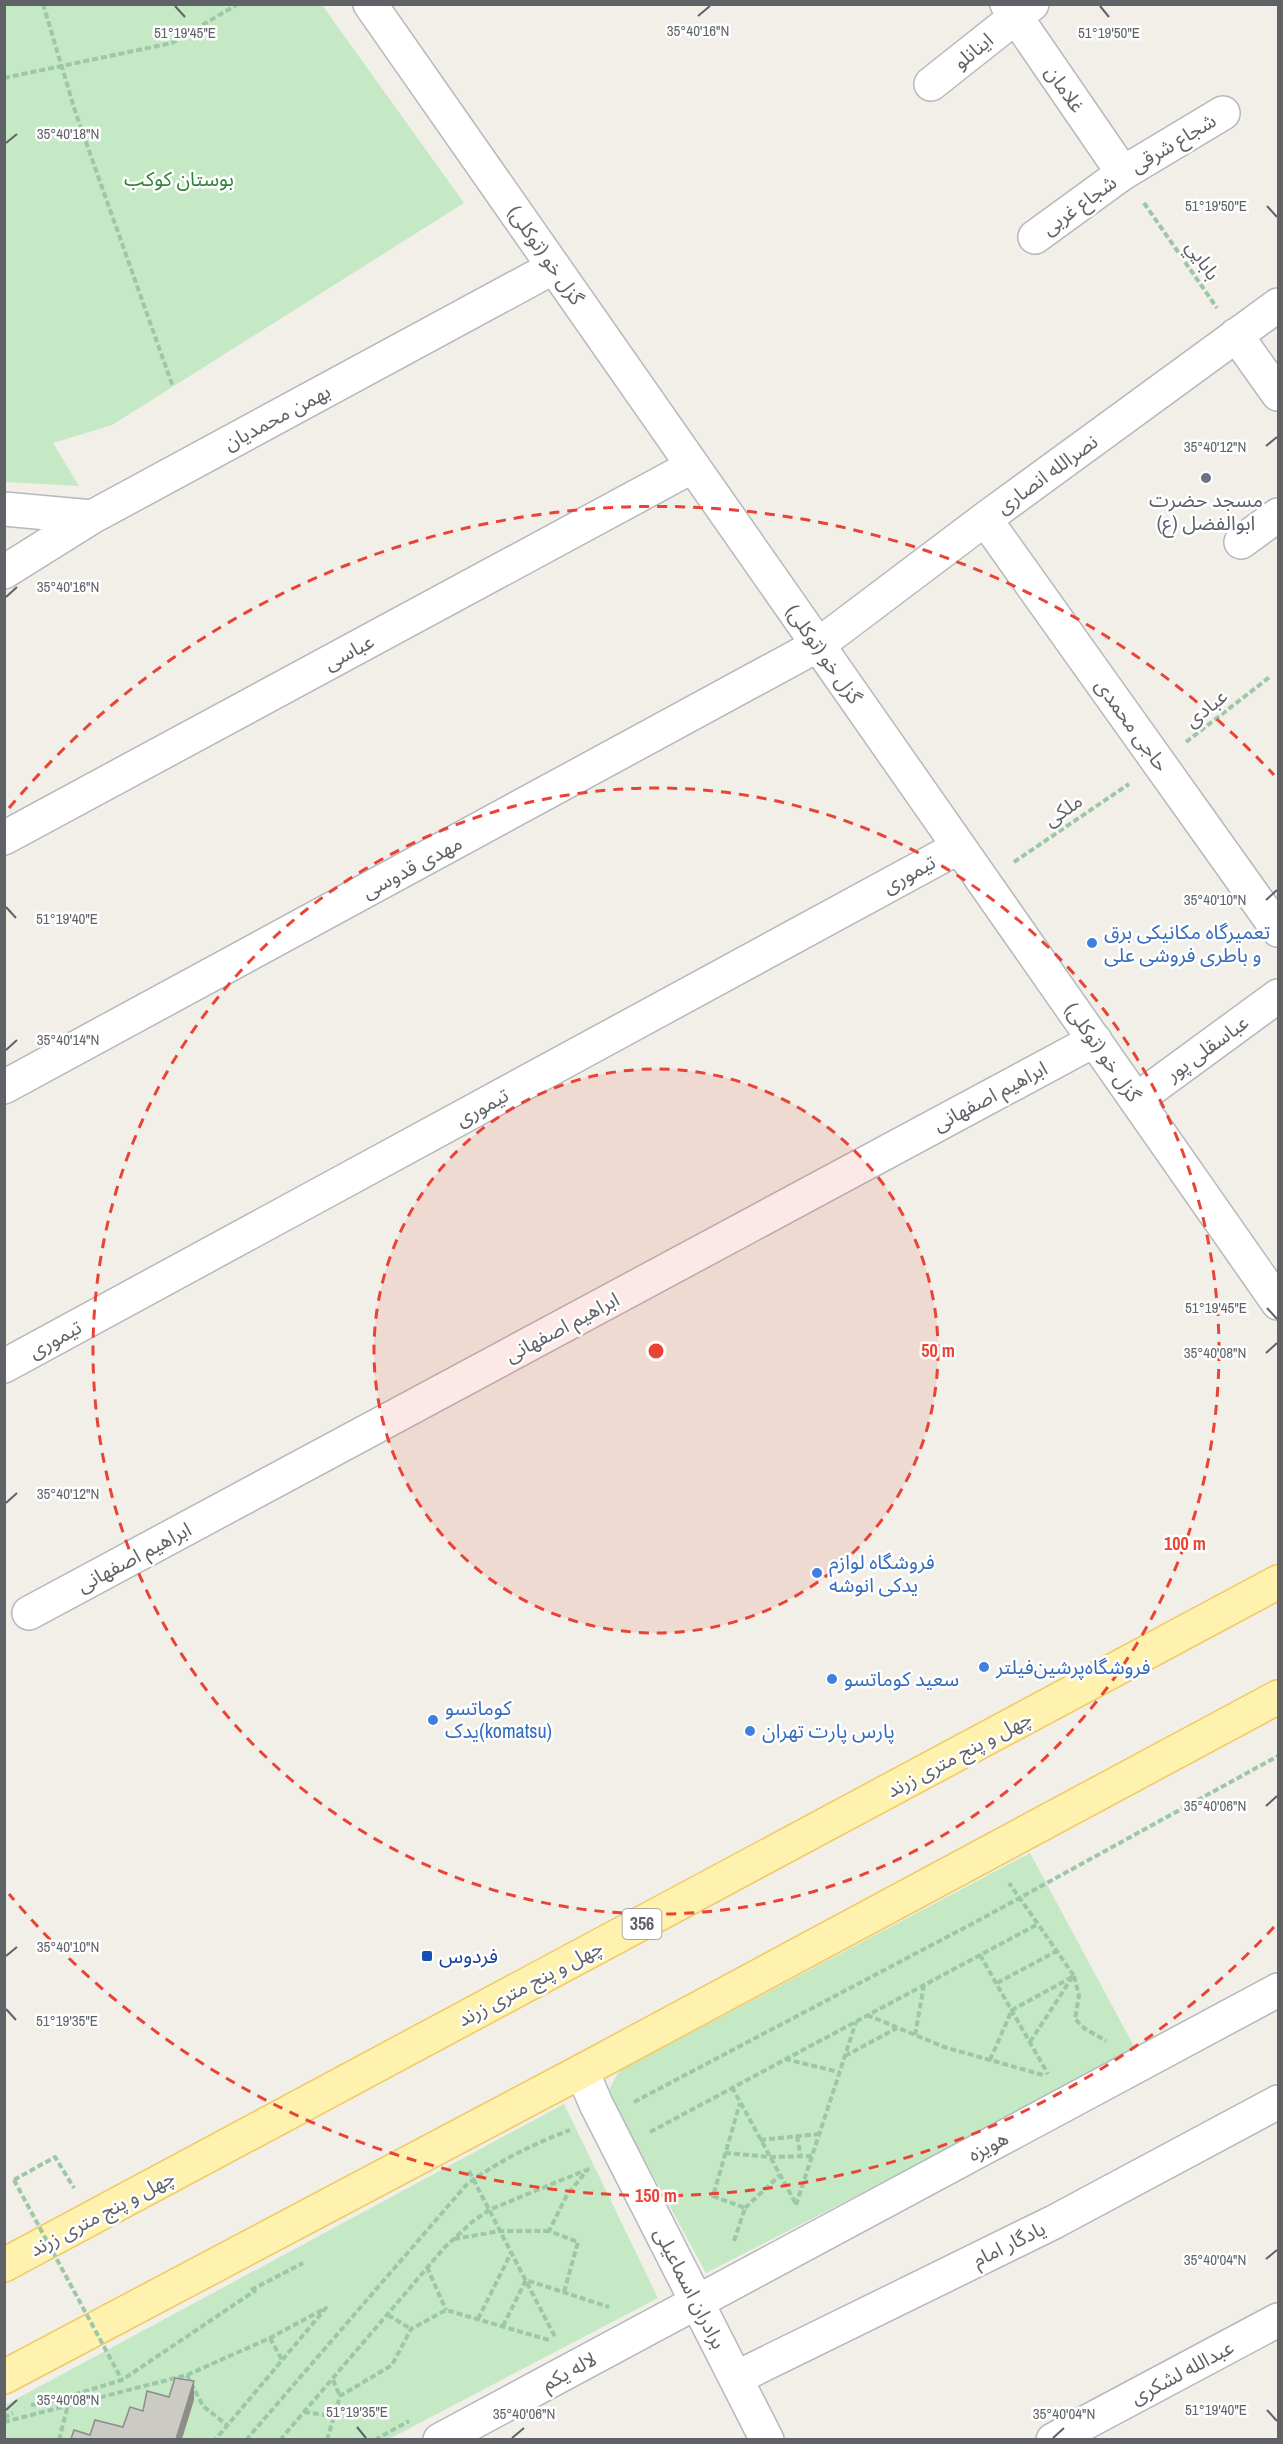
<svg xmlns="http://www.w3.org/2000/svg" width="1283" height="2444" font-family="'Archivo Narrow','Noto Sans Arabic',sans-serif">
<rect width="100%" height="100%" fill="#f1efe8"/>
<path fill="#c5e8c5" d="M 4,5 L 322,5 L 464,203 L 112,425 L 53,443 L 79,486 L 5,482 Z
M 1030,1853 L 1137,2052 L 706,2273 L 612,2100 L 609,2090 L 618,2073 L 625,2068 Z
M 564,2104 L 658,2298 L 389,2439 L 5,2440 L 5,2405 Z"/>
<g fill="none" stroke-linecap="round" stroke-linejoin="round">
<defs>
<path id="minor" d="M 370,4 L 1278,1303
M 1007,4 L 1123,173
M 931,84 L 1032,4
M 1035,237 L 1123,173 L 1223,113
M 1236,335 L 1278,394
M 4,509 L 92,517
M 985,519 L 1278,930
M 1241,542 L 1278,515
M 4,572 L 92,517 L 554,267
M 4,838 L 693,466
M 4,1087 L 818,645 L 985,519 L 1278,305
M 1136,1100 L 1278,996
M 4,1366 L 959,847
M 29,1613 L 1095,1040
M 582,2071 L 596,2104 L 767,2440
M 736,2378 L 1054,2222 L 1278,2102
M 440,2440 L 1278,1990
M 1053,2440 L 1278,2320"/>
<path id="major" d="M 4,2265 L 1278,1582
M 4,2377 L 582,2071 L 1278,1697"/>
</defs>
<use href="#minor" stroke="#b5b8bc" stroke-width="36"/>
<use href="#major" stroke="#f2c960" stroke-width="36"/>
<path stroke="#9cc7a9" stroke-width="4" stroke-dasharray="6 3" stroke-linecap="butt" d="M 43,4 L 76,114 L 173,387
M 4,78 L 172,43 L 238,4
M 1144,203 L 1217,308
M 1186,742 L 1271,676
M 1014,862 L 1129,784
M 980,1955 L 1048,2074
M 1074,1976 L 1079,1996 L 1075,2019 L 1084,2028 L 1106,2041
M 997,1983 L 1057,1951
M 867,2015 L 944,2047 L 1043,2075
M 915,2035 L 924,1985
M 1030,2042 L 1073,1976
M 845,2056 L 897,2028
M 785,2059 L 839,2072
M 990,2060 L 1012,2010 L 1074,1976 L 1038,1924
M 732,2087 L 796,2204
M 634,2102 L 983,1918 L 1278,1756
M 650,2132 L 1038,1924 L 1009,1883
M 797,2136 L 801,2157
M 760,2140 L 819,2134
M 725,2153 L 771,2157 L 812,2156
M 469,2171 L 555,2337
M 14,2180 L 55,2157 L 74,2188
M 796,2205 L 856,2022
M 745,2208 L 780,2175
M 454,2239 L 500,2231 L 549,2231
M 734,2241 L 745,2208 L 713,2196 L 740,2103
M 427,2267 L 446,2310
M 251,2290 L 303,2263
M 564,2292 L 578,2242 L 549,2231 L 567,2195 L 589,2168
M 388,2315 L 411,2329
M 478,2319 L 511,2253
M 503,2326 L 526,2280 L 609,2307
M 270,2338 L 282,2360
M 187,2375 L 203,2406 L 227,2425
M 333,2380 L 340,2396
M 31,2405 L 47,2403 L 122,2380 L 256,2290
M 304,2412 L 333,2416
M 4,2418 L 13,2413
M 4,2422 L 187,2375 L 270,2338 L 326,2308 L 215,2440
M 59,2440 L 68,2405
M 246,2440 L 467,2184 C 499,2161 533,2144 570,2130
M 280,2440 L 444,2248 L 472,2222 L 489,2210 L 586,2170
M 327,2440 L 340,2396 L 392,2365 L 411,2329 L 446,2310 L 549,2340
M 375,2440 L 409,2421"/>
<use href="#minor" stroke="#fff" stroke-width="33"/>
<use href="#major" stroke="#fff2af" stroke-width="33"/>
<path stroke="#9cc7a9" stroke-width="4" stroke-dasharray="6 3" stroke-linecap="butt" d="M 14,2180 L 122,2380"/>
</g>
<path fill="#8f8d8a" d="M 194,2381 L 194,2400 L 182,2439 L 176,2439 Z"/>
<path fill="#cccac5" stroke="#8f8d8a" stroke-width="1.5" d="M 175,2378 L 194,2381 L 176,2439 L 71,2439 L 74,2430 L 90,2435 L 95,2420 L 123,2427 L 130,2407 L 143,2411 L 147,2391 L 169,2397 Z"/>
<path fill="none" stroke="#5f6368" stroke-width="2" d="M 175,6 L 185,17M 1100,6 L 1109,17M 698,16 L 710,6M 6,143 L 17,134M 1267,206 L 1277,217M 1266,446 L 1277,437M 6,597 L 17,587M 1266,900 L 1277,890M 6,907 L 16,918M 6,1050 L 17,1040M 1267,1308 L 1277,1319M 1266,1353 L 1277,1343M 6,1503 L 17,1493M 1266,1806 L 1277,1796M 6,1956 L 17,1947M 6,2009 L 16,2020M 1266,2259 L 1277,2250M 6,2410 L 17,2400M 1267,2410 L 1277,2421M 357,2427 L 366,2438M 512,2438 L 524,2428M 1053,2438 L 1064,2428"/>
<circle cx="656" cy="1351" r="282" fill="#ea4335" fill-opacity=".12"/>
<g fill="none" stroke="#ea4335" stroke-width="3" stroke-dasharray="10 8">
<circle cx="656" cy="1351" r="282"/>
<circle cx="656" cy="1351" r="563"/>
<path d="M1274 1927A845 845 0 0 1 9 1894M9 808A845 845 0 0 1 1274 775"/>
</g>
<circle fill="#6b7280" stroke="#fff" stroke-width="2" cx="1206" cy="478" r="6"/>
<g fill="#3f7fe0" stroke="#fff" stroke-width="2">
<circle cx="1092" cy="943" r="6"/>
<circle cx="817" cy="1573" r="6"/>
<circle cx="984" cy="1667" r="6"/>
<circle cx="832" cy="1679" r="6"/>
<circle cx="433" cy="1720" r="6"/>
<circle cx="750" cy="1731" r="6"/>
</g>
<rect fill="#1a4fb4" stroke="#fff" stroke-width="2" x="421" y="1950" width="12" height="12" rx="3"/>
<g text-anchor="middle" stroke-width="5" stroke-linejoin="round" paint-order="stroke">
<rect fill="#fff" stroke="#8f9295" stroke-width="1.5" x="622.5" y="1909" width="39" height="30" rx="4.5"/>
<g font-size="18" font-weight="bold" fill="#5f6368">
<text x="642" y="1930">356</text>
</g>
<g font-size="20" fill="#5f6368" stroke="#fff">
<text transform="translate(973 51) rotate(-39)" y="7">اینانلو</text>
<text transform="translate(1065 89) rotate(55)" y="7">غلامان</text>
<text transform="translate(1173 143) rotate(-31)" y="7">شجاع شرقی</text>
<text transform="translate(1079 205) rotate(-36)" y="7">شجاع غربی</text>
<text transform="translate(546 255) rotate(55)" y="7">گزل خو (توکلی)</text>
<text transform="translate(1203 260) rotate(55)" y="7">بابايي</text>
<text transform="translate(277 417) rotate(-28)" y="7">بهمن محمدیان</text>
<text transform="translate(1047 474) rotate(-36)" y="7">نصرالله انصاری</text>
<text transform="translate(349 652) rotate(-28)" y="7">عباسی</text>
<text transform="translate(824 654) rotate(55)" y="7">گزل خو (توکلی)</text>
<text transform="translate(1206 708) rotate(-38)" y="7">عبادی</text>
<text transform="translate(1132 725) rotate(54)" y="7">حاجی محمدی</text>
<text transform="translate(1063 810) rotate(-34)" y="7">ملکی</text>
<text transform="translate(412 867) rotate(-28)" y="7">مهدی قدوسی</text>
<text transform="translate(909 874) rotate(-29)" y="7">تیموری</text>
<text transform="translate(1207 1048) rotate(-36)" y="7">عباسقلی پور</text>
<text transform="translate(1103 1052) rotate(55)" y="7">گزل خو (توکلی)</text>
<text transform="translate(990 1096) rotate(-28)" y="7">ابراهیم اصفهانی</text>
<text transform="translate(482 1107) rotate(-29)" y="7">تیموری</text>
<text transform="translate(562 1327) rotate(-28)" y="7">ابراهیم اصفهانی</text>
<text transform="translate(55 1339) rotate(-29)" y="7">تیموری</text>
<text transform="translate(134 1557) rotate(-28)" y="7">ابراهیم اصفهانی</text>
<text transform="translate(959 1754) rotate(-28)" y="7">چهل و پنج متری زرند</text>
<text transform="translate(530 1983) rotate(-28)" y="7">چهل و پنج متری زرند</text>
<text transform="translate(988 2146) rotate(-28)" y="7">هویزه</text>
<text transform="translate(102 2213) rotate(-28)" y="7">چهل و پنج متری زرند</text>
<text transform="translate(1009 2244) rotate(-26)" y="7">یادگار امام</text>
<text transform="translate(690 2288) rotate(63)" y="7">برادران اسماعیلی</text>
<text transform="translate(569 2371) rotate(-28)" y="7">لاله یکم</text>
<text transform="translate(1182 2372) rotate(-28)" y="7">عبدالله لشکری</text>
</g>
<g font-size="20" fill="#348238" stroke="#fff">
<text x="179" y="186">بوستان کوکب</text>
</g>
<g font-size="20" fill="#5b616d" stroke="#fff">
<text x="1206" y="507">مسجد حضرت<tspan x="1206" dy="23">ابوالفضل (ع)</tspan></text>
</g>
<g font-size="20" fill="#366cbe" stroke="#fff" text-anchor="start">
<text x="1104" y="939">تعمیرگاه مکانیکی برق<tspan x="1104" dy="23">و باطری فروشی علی</tspan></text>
<text x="829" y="1569">فروشگاه لوازم<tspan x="829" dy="23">یدکی انوشه</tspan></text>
<text x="996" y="1674">فروشگاه‌پرشین‌فیلتر</text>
<text x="844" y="1686">سعید کوماتسو</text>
<text x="445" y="1715">کوماتسو<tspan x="445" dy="23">یدک(komatsu)</tspan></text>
<text x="762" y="1738">پارس پارت تهران</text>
</g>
<g font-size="20" fill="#164399" stroke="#fff" text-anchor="start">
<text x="439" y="1963">فردوس</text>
</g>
</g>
<g font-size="15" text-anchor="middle" fill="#5f6368" stroke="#fff" stroke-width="5" stroke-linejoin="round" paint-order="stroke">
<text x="698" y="36">35°40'16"N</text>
<text x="185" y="38">51°19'45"E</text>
<text x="1109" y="38">51°19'50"E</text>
<text x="68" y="139">35°40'18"N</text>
<text x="1216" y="211">51°19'50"E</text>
<text x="1215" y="452">35°40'12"N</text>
<text x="68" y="592">35°40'16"N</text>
<text x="1215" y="905">35°40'10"N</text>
<text x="67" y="924">51°19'40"E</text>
<text x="68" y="1045">35°40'14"N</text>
<text x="1216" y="1313">51°19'45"E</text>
<text x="1215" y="1358">35°40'08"N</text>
<text x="68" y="1499">35°40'12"N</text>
<text x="1215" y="1811">35°40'06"N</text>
<text x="68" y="1952">35°40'10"N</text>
<text x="67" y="2026">51°19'35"E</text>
<text x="1215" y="2265">35°40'04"N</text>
<text x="68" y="2405">35°40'08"N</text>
<text x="1216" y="2415">51°19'40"E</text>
<text x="357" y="2417">51°19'35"E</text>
<text x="524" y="2419">35°40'06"N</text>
<text x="1064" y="2419">35°40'04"N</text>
</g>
<circle cx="656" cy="1351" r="9" fill="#ea4335" stroke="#fff" stroke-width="3"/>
<g font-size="18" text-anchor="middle" font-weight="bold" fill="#ea4335" stroke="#fff" stroke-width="5" stroke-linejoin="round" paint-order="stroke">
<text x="938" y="1357">50 m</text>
<text x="1185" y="1550">100 m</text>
<text x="656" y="2202">150 m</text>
</g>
<rect width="1283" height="2444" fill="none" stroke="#5f6368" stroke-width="12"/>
</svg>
